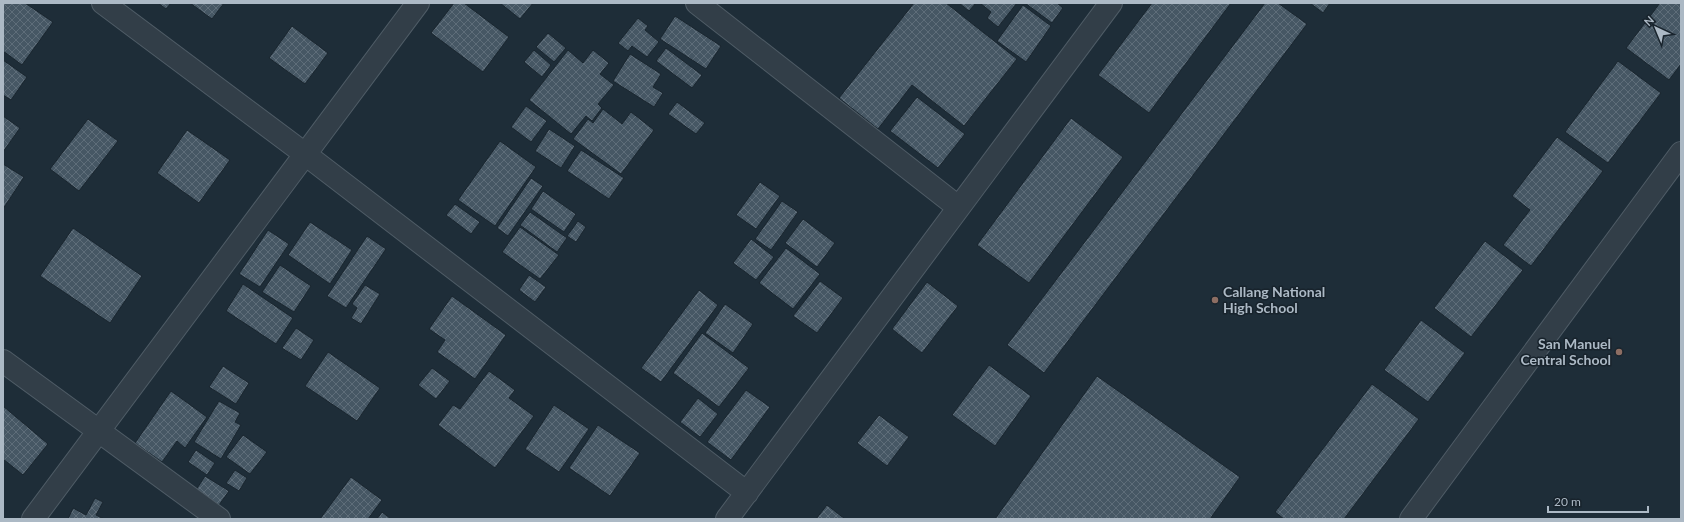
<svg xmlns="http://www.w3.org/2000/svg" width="1684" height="522" font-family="Lato,sans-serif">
<defs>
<pattern id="building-cross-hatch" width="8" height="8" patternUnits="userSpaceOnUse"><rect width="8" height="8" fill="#465764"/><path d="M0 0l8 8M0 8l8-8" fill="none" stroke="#5e6d79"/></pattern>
</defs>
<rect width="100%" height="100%" fill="#1e2d38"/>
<path fill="url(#building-cross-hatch)" stroke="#19252e" d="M 3,3 L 25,3 L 53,22 L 22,65 L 3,51 Z
M 158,3 L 171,3 L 166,9 Z
M 190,3 L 224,3 L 212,19 Z
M 454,3 L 464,3 L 509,37 L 483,72 L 431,33 Z
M 500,3 L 533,3 L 520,19 Z
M 914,3 L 946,3 L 1017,59 L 964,126 L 912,85 L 878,129 L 839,98 Z
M 959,3 L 976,3 L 969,11 Z
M 980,3 L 1017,3 L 998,27 L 987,18 L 991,12 Z
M 1025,3 L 1057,3 L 1063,8 L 1052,23 Z
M 1152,3 L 1231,3 L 1149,113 L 1098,75 Z
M 1265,3 L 1278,3 L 1307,24 L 1044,373 L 1007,345 Z
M 1310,3 L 1330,3 L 1323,13 Z
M 1660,3 L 1681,3 L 1681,64 L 1669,80 L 1626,48 Z
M 1023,5 L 1051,26 L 1026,62 L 997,41 Z
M 675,16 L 721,46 L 706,69 L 660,39 Z
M 638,18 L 648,26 L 645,30 L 659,42 L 647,57 L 632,46 L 628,51 L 618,43 Z
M 292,26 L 328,53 L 305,84 L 269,58 Z
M 548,33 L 566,48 L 554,62 L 536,47 Z
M 666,48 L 702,75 L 692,88 L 656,61 Z
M 534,50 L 551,65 L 542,77 L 524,62 Z
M 568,50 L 583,63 L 593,50 L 609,63 L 600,74 L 614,85 L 598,104 L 602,108 L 592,121 L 586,116 L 571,134 L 529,100 Z
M 630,54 L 661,74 L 653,87 L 663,93 L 654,107 L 613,81 Z
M 3,60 L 27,77 L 11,100 L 3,95 Z
M 1618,61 L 1661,93 L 1608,163 L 1565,132 Z
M 917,97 L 965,134 L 938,168 L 890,131 Z
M 677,102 L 705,123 L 696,134 L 668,114 Z
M 526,106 L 547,121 L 531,142 L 511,127 Z
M 603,109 L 622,124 L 631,112 L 654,130 L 621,174 L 573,139 L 588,119 L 593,123 Z
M 3,116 L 20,128 L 3,152 Z
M 1071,118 L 1123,157 L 1029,283 L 977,245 Z
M 88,119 L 118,141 L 79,191 L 50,169 Z
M 549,129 L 575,146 L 561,168 L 535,151 Z
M 187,130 L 230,160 L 199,203 L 157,173 Z
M 1557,137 L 1603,171 L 1531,266 L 1503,245 L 1530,210 L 1512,196 Z
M 500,141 L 536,167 L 495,226 L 458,200 Z
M 581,150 L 624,178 L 609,199 L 567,171 Z
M 3,164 L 24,177 L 3,209 Z
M 531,178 L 543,186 L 508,236 L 497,228 Z
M 760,182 L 780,196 L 756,229 L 736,215 Z
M 543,191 L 576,214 L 564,232 L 531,209 Z
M 782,201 L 798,212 L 771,250 L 755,239 Z
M 455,204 L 480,222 L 471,234 L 446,215 Z
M 530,212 L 567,238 L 557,252 L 520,225 Z
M 803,219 L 835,243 L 817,267 L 785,243 Z
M 578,221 L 586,227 L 576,242 L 567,236 Z
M 310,222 L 352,250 L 330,284 L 288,255 Z
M 520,227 L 559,255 L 540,279 L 502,252 Z
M 73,228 L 142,276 L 110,323 L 40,276 Z
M 268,230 L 289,244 L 260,287 L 239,274 Z
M 367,236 L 386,249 L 346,308 L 327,296 Z
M 751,239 L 774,257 L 756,280 L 733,263 Z
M 1485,241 L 1523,270 L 1471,337 L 1434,308 Z
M 786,248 L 820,274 L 793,309 L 759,283 Z
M 280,265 L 311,286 L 294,312 L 262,292 Z
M 529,275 L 546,287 L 535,302 L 519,290 Z
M 820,281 L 843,298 L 817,333 L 793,316 Z
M 927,282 L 958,306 L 922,353 L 892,329 Z
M 243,284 L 293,318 L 276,344 L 226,311 Z
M 365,285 L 380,294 L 361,324 L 351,318 L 357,308 L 352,304 Z
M 699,290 L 718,305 L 661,382 L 641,368 Z
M 452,296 L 506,335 L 475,379 L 437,352 L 445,340 L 429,329 Z
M 725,304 L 753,324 L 733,353 L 705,333 Z
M 1421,320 L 1465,353 L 1428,402 L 1384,370 Z
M 296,328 L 314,340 L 301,360 L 282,348 Z
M 702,333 L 749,368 L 719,407 L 673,373 Z
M 328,352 L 380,388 L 357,421 L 305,386 Z
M 989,365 L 1031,396 L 995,446 L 952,415 Z
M 223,366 L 249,383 L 236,404 L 209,387 Z
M 432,368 L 450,381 L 436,399 L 418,385 Z
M 489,371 L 515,390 L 509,398 L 534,416 L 495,468 L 438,425 L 453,405 L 460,409 Z
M 1097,376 L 1240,477 L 1210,519 L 995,519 Z
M 1372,384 L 1419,419 L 1344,519 L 1284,519 L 1275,512 Z
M 746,390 L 770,407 L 731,460 L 707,442 Z
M 171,391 L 207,417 L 185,448 L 177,441 L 162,462 L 135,443 Z
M 698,398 L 718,414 L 700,437 L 680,422 Z
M 219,401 L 240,413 L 235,422 L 241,425 L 221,459 L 194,442 Z
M 554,405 L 589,429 L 559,472 L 525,449 Z
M 3,406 L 48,444 L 23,475 L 3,459 Z
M 879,415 L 909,437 L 887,466 L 857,443 Z
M 598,425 L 640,453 L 610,496 L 569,468 Z
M 243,435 L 267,452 L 250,474 L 226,457 Z
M 196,450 L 215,463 L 207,475 L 188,462 Z
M 235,470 L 247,478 L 239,491 L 226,483 Z
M 205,476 L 229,491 L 219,505 L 196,490 Z
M 351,477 L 382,500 L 368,519 L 320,519 Z
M 95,498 L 103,502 L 96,515 L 104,519 L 68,519 L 73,508 L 86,515 Z
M 827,505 L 845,519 L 816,519 Z
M 382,512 L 391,519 L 377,519 Z"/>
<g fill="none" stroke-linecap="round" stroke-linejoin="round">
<defs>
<path id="minor" d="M 103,3 L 305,154 L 747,493
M 697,3 L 958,207
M 3,361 L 219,519
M 33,519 L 418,3
M 727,519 L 1111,3
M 1411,519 L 1681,153"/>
</defs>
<use href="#minor" stroke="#4f5c66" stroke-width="24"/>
<use href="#minor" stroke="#323e48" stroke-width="22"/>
</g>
<g fill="#8d6e63" stroke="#18232c" stroke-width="1.5">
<circle cx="1215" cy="300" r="4"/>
<circle cx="1619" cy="352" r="4"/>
</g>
<g text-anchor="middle" stroke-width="3" stroke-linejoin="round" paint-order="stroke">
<g font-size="14" font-weight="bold" fill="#acb9c5" stroke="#18232c" text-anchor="start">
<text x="1223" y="297">Callang National<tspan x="1223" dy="16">High School</tspan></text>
<text x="1611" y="349" text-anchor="end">San Manuel<tspan x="1611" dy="16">Central School</tspan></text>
</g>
</g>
<rect width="1684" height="522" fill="none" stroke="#acb9c5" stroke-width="8"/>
<g transform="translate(1656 28) rotate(316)" stroke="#18232c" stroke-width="3" paint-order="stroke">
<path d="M0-3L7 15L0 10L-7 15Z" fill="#acb9c5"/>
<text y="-6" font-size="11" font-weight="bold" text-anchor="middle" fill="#acb9c5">N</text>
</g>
<path d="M1548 506v6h100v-6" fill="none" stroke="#acb9c5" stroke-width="2"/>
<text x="1554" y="506" font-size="12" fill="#acb9c5" stroke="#18232c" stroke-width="3" paint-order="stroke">20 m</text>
</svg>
